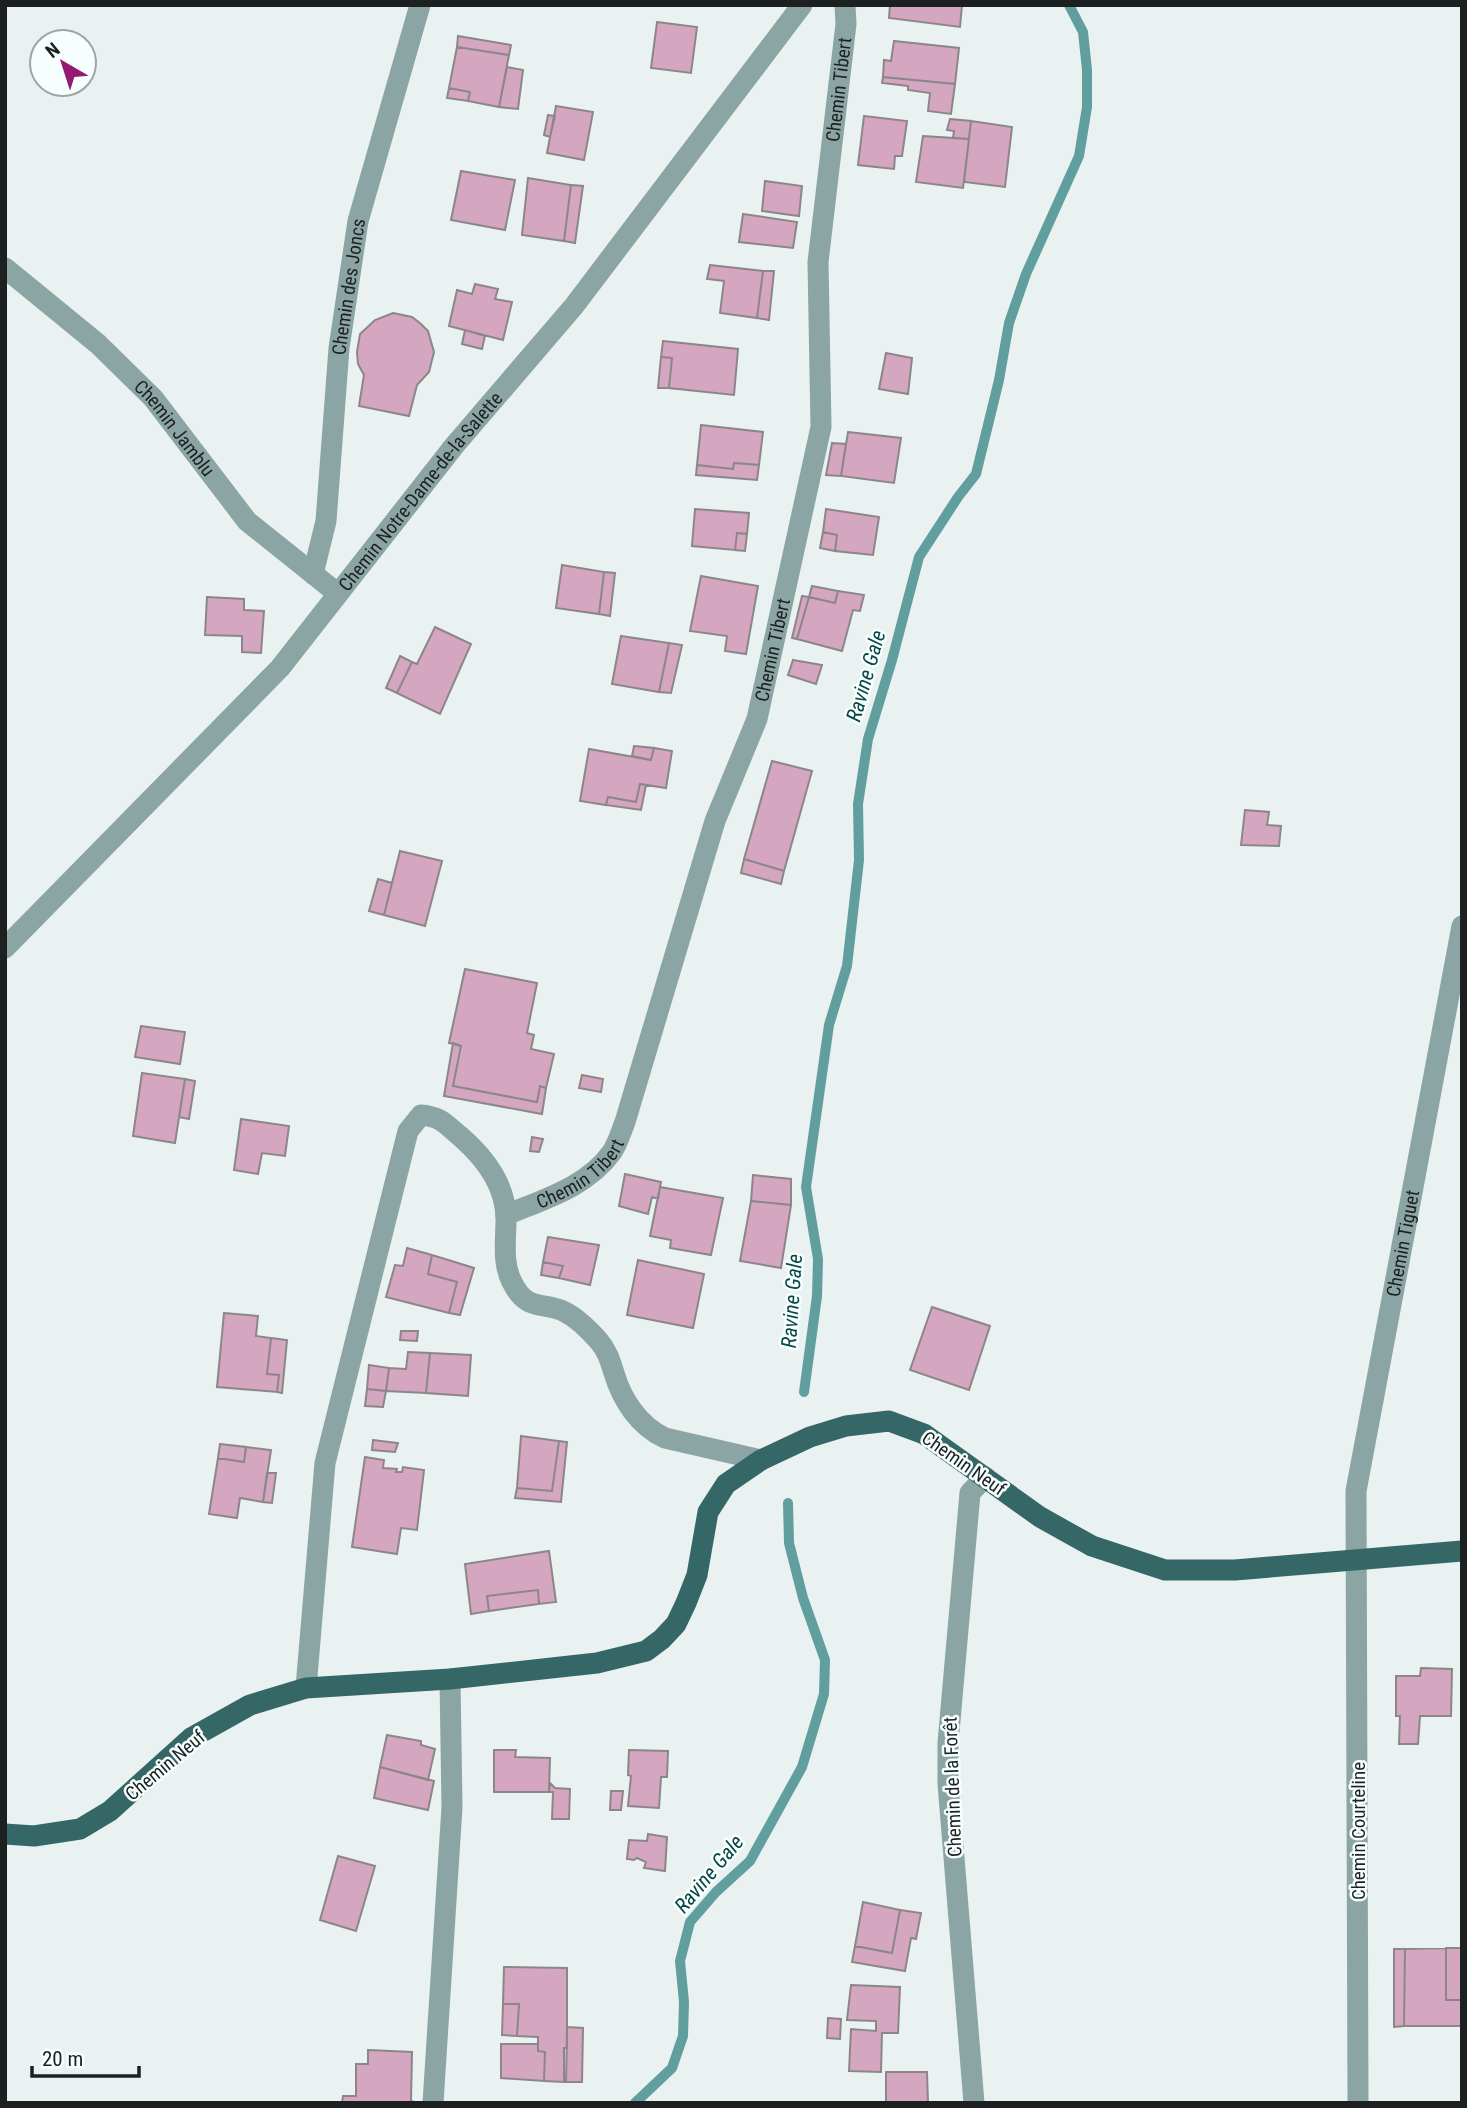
<svg xmlns="http://www.w3.org/2000/svg" width="1467" height="2108" font-family="'Roboto Condensed',sans-serif">
<rect width="100%" height="100%" fill="#e9f1f1"/>
<g fill="none" stroke-linecap="round" stroke-linejoin="round">
<path stroke="#609f9e" stroke-width="10" d="M 804,1392 L 817,1296 L 818,1259 L 806,1187 L 829,1025 L 847,966 L 859,860 L 858,804 L 868,739 L 892,660 L 919,557 L 958,497 L 976,474 L 999,380 L 1009,323 L 1026,274 L 1079,156 L 1087,107 L 1087,70 L 1083,32 L 1069,5
M 635,2103 L 672,2068 L 683,2036 L 684,2002 L 680,1961 L 690,1922 L 716,1892 L 750,1861 L 802,1767 L 824,1694 L 825,1660 L 803,1598 L 789,1543 L 788,1503"/>
</g>
<path fill="#d4a6c0" stroke="#8c8689" stroke-width="2" d="M 890,5 L 962,5 L 960,27 L 889,18 Z
M 657,22 L 697,27 L 691,73 L 651,68 Z
M 458,36 L 511,45 L 509,55 L 457,47 Z
M 894,41 L 959,48 L 955,84 L 883,77 L 884,60 L 891,61 Z
M 457,47 L 509,55 L 499,107 L 468,101 L 470,92 L 449,88 Z
M 507,67 L 523,70 L 518,109 L 499,107 Z
M 883,77 L 955,84 L 951,114 L 928,111 L 930,93 L 908,90 L 908,86 L 882,83 Z
M 449,88 L 470,92 L 468,101 L 447,98 Z
M 556,106 L 593,112 L 584,160 L 547,153 Z
M 548,115 L 555,116 L 550,137 L 544,135 Z
M 864,116 L 907,121 L 902,156 L 895,156 L 894,169 L 858,165 Z
M 950,119 L 971,121 L 969,139 L 953,138 L 954,131 L 947,130 Z
M 971,121 L 1012,127 L 1005,187 L 964,182 Z
M 923,136 L 969,139 L 963,188 L 916,182 Z
M 461,171 L 515,180 L 505,230 L 451,220 Z
M 528,178 L 571,185 L 564,241 L 522,235 Z
M 765,181 L 802,186 L 799,216 L 762,211 Z
M 571,185 L 583,186 L 575,243 L 564,241 Z
M 743,214 L 797,222 L 793,248 L 739,242 Z
M 710,265 L 763,271 L 757,318 L 720,313 L 724,281 L 707,279 Z
M 763,271 L 774,271 L 769,320 L 757,318 Z
M 475,284 L 498,289 L 495,299 L 512,302 L 503,340 L 449,326 L 457,290 L 472,294 Z
M 393,313 L 412,317 L 421,324 L 428,331 L 434,352 L 429,372 L 417,385 L 409,416 L 359,406 L 364,375 L 358,364 L 357,352 L 360,334 L 375,320 Z
M 465,330 L 485,336 L 482,349 L 462,344 Z
M 663,341 L 738,349 L 734,395 L 669,388 L 672,358 L 661,357 Z
M 886,353 L 912,358 L 908,394 L 879,389 Z
M 661,357 L 672,358 L 669,388 L 658,388 Z
M 701,425 L 763,432 L 759,465 L 734,463 L 733,469 L 697,465 Z
M 848,432 L 901,438 L 894,483 L 841,476 Z
M 832,443 L 846,444 L 841,476 L 826,475 Z
M 734,463 L 759,465 L 757,480 L 696,475 L 697,465 L 733,469 Z
M 695,509 L 749,513 L 747,534 L 737,533 L 735,550 L 692,546 Z
M 826,509 L 879,517 L 873,555 L 835,551 L 837,535 L 823,532 Z
M 823,532 L 837,535 L 835,551 L 820,548 Z
M 737,533 L 747,534 L 745,551 L 735,550 Z
M 562,565 L 604,572 L 599,614 L 556,608 Z
M 604,572 L 615,573 L 610,616 L 599,614 Z
M 701,576 L 758,586 L 746,654 L 725,651 L 727,636 L 690,631 Z
M 812,586 L 838,591 L 835,603 L 809,597 Z
M 838,591 L 864,595 L 860,611 L 853,610 L 842,651 L 797,639 L 809,597 L 835,603 Z
M 802,596 L 809,597 L 797,639 L 792,638 Z
M 207,597 L 244,599 L 244,610 L 264,611 L 261,653 L 242,652 L 242,636 L 205,635 Z
M 435,627 L 471,644 L 440,714 L 397,693 L 412,662 L 417,664 Z
M 621,636 L 669,643 L 659,692 L 612,684 Z
M 669,643 L 682,645 L 671,693 L 659,692 Z
M 400,656 L 412,662 L 397,693 L 386,688 Z
M 793,660 L 822,665 L 816,684 L 788,675 Z
M 634,746 L 654,748 L 651,760 L 632,756 Z
M 654,748 L 672,751 L 666,788 L 640,784 L 636,802 L 608,797 L 606,805 L 580,801 L 589,749 L 651,760 Z
M 772,761 L 812,771 L 784,871 L 744,859 Z
M 640,784 L 646,785 L 641,810 L 606,805 L 608,797 L 636,802 Z
M 1245,810 L 1269,812 L 1267,825 L 1281,826 L 1279,846 L 1241,845 Z
M 400,851 L 442,861 L 425,926 L 384,915 Z
M 744,859 L 784,871 L 781,884 L 741,873 Z
M 378,879 L 392,883 L 384,915 L 369,911 Z
M 465,969 L 537,983 L 527,1033 L 534,1035 L 531,1049 L 554,1054 L 546,1088 L 540,1086 L 537,1102 L 453,1086 L 461,1046 L 449,1043 Z
M 141,1026 L 185,1032 L 180,1064 L 135,1057 Z
M 453,1043 L 461,1046 L 453,1086 L 537,1102 L 540,1086 L 546,1088 L 542,1114 L 444,1096 Z
M 142,1073 L 185,1079 L 175,1143 L 133,1136 Z
M 582,1075 L 603,1079 L 601,1092 L 579,1088 Z
M 185,1079 L 195,1081 L 189,1119 L 179,1117 Z
M 241,1119 L 289,1126 L 285,1156 L 262,1153 L 258,1174 L 234,1170 Z
M 532,1137 L 543,1139 L 539,1152 L 530,1151 Z
M 625,1174 L 661,1182 L 658,1199 L 652,1197 L 648,1214 L 619,1206 Z
M 753,1175 L 791,1179 L 791,1205 L 751,1201 Z
M 660,1187 L 723,1198 L 711,1255 L 670,1248 L 671,1240 L 650,1236 Z
M 751,1201 L 791,1205 L 781,1268 L 740,1261 Z
M 548,1237 L 599,1245 L 590,1285 L 559,1278 L 563,1266 L 543,1262 Z
M 407,1248 L 432,1255 L 428,1274 L 457,1282 L 449,1313 L 386,1297 L 395,1265 L 403,1266 Z
M 432,1255 L 474,1268 L 460,1315 L 449,1313 L 457,1282 L 428,1274 Z
M 638,1260 L 704,1274 L 693,1328 L 627,1315 Z
M 543,1262 L 563,1266 L 559,1278 L 541,1275 Z
M 932,1307 L 990,1326 L 969,1390 L 910,1370 Z
M 224,1313 L 258,1316 L 256,1336 L 271,1338 L 267,1374 L 279,1375 L 277,1392 L 217,1387 Z
M 401,1331 L 418,1331 L 417,1341 L 400,1340 Z
M 271,1338 L 287,1340 L 282,1393 L 277,1392 L 279,1375 L 267,1374 Z
M 408,1352 L 430,1353 L 426,1393 L 386,1391 L 389,1368 L 406,1369 Z
M 430,1353 L 471,1355 L 468,1396 L 426,1393 Z
M 369,1365 L 389,1368 L 386,1391 L 367,1389 Z
M 367,1389 L 386,1391 L 383,1407 L 365,1406 Z
M 521,1436 L 559,1441 L 552,1491 L 517,1488 Z
M 373,1440 L 398,1443 L 395,1452 L 372,1450 Z
M 559,1441 L 567,1442 L 561,1502 L 515,1498 L 517,1488 L 552,1491 Z
M 220,1444 L 246,1447 L 244,1462 L 218,1458 Z
M 246,1447 L 271,1450 L 263,1502 L 240,1498 L 237,1518 L 209,1514 L 218,1458 L 244,1462 Z
M 365,1457 L 384,1460 L 383,1468 L 397,1469 L 396,1472 L 402,1472 L 403,1467 L 424,1470 L 417,1530 L 401,1528 L 397,1554 L 352,1547 Z
M 267,1473 L 276,1473 L 272,1503 L 263,1502 Z
M 549,1551 L 556,1602 L 539,1604 L 538,1590 L 487,1596 L 489,1611 L 471,1614 L 465,1564 Z
M 538,1590 L 539,1604 L 489,1611 L 487,1596 Z
M 1421,1668 L 1452,1669 L 1451,1716 L 1420,1716 L 1418,1744 L 1399,1744 L 1400,1716 L 1396,1716 L 1396,1676 L 1420,1676 Z
M 387,1735 L 421,1741 L 421,1745 L 435,1749 L 428,1780 L 380,1767 Z
M 494,1750 L 516,1750 L 515,1757 L 550,1758 L 549,1792 L 494,1792 Z
M 629,1750 L 668,1751 L 667,1777 L 661,1777 L 659,1808 L 628,1806 L 631,1776 L 628,1775 Z
M 380,1767 L 434,1781 L 428,1810 L 374,1798 Z
M 550,1783 L 555,1788 L 570,1789 L 569,1819 L 552,1819 L 553,1792 L 549,1792 Z
M 611,1791 L 623,1791 L 621,1810 L 610,1810 Z
M 648,1834 L 667,1837 L 665,1871 L 644,1868 L 646,1862 L 637,1858 L 634,1860 L 627,1859 L 629,1840 L 647,1841 Z
M 338,1856 L 375,1866 L 356,1931 L 320,1920 Z
M 863,1902 L 900,1910 L 892,1953 L 855,1946 Z
M 900,1910 L 921,1913 L 916,1939 L 911,1938 L 905,1971 L 852,1962 L 855,1946 L 892,1953 Z
M 1446,1948 L 1462,1948 L 1462,2000 L 1446,2000 Z
M 1446,1948 L 1446,2000 L 1462,2000 L 1462,2026 L 1404,2026 L 1405,1949 Z
M 1394,1949 L 1405,1949 L 1404,2026 L 1394,2027 Z
M 504,1967 L 567,1968 L 567,2048 L 564,2048 L 564,2082 L 544,2081 L 545,2052 L 538,2051 L 538,2037 L 517,2036 L 519,2004 L 503,2004 Z
M 851,1985 L 900,1987 L 898,2033 L 882,2033 L 881,2072 L 849,2071 L 851,2029 L 876,2031 L 876,2021 L 847,2020 Z
M 503,2004 L 519,2004 L 517,2036 L 502,2035 Z
M 828,2018 L 841,2019 L 840,2039 L 827,2038 Z
M 567,2027 L 583,2028 L 582,2082 L 566,2082 Z
M 501,2044 L 538,2044 L 538,2051 L 545,2052 L 544,2081 L 501,2078 Z
M 368,2050 L 412,2052 L 411,2101 L 418,2103 L 342,2103 L 343,2096 L 356,2096 L 356,2064 L 368,2064 Z
M 886,2072 L 927,2072 L 928,2103 L 886,2103 Z"/>
<g fill="none" stroke-linecap="round" stroke-linejoin="round">
<g stroke="#8ba5a4" stroke-width="21">
<path id="s1" d="M 5,268 L 98,344 L 153,398 L 247,521 L 337,593"/>
<path id="s2" d="M 313,574 L 326,521 L 339,348 L 358,221 L 420,5"/>
<path id="s3" d="M 5,948 L 280,668 L 454,446 L 574,306 L 802,5"/>
<path id="s4" d="M 506,1215 C 544,1199 587,1187 612,1152 C 618,1143 621,1132 625,1122 L 715,821 L 757,719 L 821,427 L 818,262 L 846,24 L 845,5"/>
<path d="M 306,1688 L 325,1463 L 408,1131 L 421,1115 C 442,1117 445,1124 461,1137 C 485,1158 506,1186 506,1219 C 506,1240 502,1263 512,1282 C 527,1313 544,1301 565,1312 C 577,1318 589,1330 598,1340 C 607,1350 610,1360 614,1373 C 622,1400 639,1426 665,1438 L 761,1460"/>
<path d="M 433,2103 L 452,1807 L 450,1679"/>
<path d="M 974,2103 L 948,1784 L 948,1743 L 970,1493 L 985,1477"/>
<path id="s5" d="M 1358,2103 L 1356,1491 L 1462,926"/>
</g>
<path stroke="#346766" stroke-width="21" d="M 5,1834 L 34,1836 L 80,1829 L 110,1811 L 191,1738 L 250,1705 L 306,1688 L 450,1679 L 597,1663 L 646,1651 L 662,1639 L 676,1624 L 686,1603 L 697,1575 L 708,1512 L 726,1484 L 761,1460 L 810,1437 L 846,1426 L 889,1421 L 924,1434 L 1040,1517 L 1092,1546 L 1165,1570 L 1235,1570 L 1462,1551"/>
</g>
<g text-anchor="middle" stroke-width="5" stroke-linejoin="round" paint-order="stroke">
<g font-size="19" fill="#1d2020" stroke="#f6fffe">
<text dy="7" stroke="none"><textPath href="#s4" startOffset="1220">Chemin Tibert</textPath></text>
<text dy="7" stroke="none"><textPath href="#s2" startOffset="290">Chemin des Joncs</textPath></text>
<text dy="7" stroke="none"><textPath href="#s1" startOffset="234">Chemin Jamblu</textPath></text>
<text dy="7" stroke="none"><textPath href="#s3" startOffset="618">Chemin Notre-Dame-de-la-Salette</textPath></text>
<text dy="7" stroke="none"><textPath href="#s4" startOffset="653">Chemin Tibert</textPath></text>
<text dy="7" stroke="none"><textPath href="#s4" startOffset="86">Chemin Tibert</textPath></text>
<text dy="7" stroke="none"><textPath href="#s5" startOffset="864">Chemin Tiguet</textPath></text>
<text transform="translate(964 1463) rotate(35)" y="7">Chemin Neuf</text>
<text transform="translate(165 1765) rotate(-40)" y="7">Chemin Neuf</text>
<text transform="translate(952 1787) rotate(-92)" y="7">Chemin de la Forêt</text>
<text transform="translate(1358 1831) rotate(-90)" y="7">Chemin Courteline</text>
</g>
<g font-size="21" font-style="italic" fill="#0a4646" stroke="#f6fffe">
<text transform="translate(866 676) rotate(-74)" y="7">Ravine Gale</text>
<text transform="translate(792 1301) rotate(-86)" y="7">Ravine Gale</text>
<text transform="translate(709 1874) rotate(-50)" y="7">Ravine Gale</text>
</g>
</g>
<rect width="1467" height="2108" fill="none" stroke="#1d2020" stroke-width="14"/>
<g transform="translate(63 63) rotate(321)"><circle r="33" fill="#f6fffe" stroke="#9fa6a5" stroke-width="2"/>
<path d="M0-5L12 26L0 18L-12 26Z" fill="#971870"/>
<text y="-10" font-size="19" font-weight="bold" text-anchor="middle" fill="#1d2020">N</text>
</g>
<path d="M32 2066v10h107v-10" fill="none" stroke="#1d2020" stroke-width="3.5"/>
<text x="42" y="2066" font-size="21" fill="#1d2020" stroke="#f6fffe" stroke-width="5" paint-order="stroke">20 m</text>
</svg>
